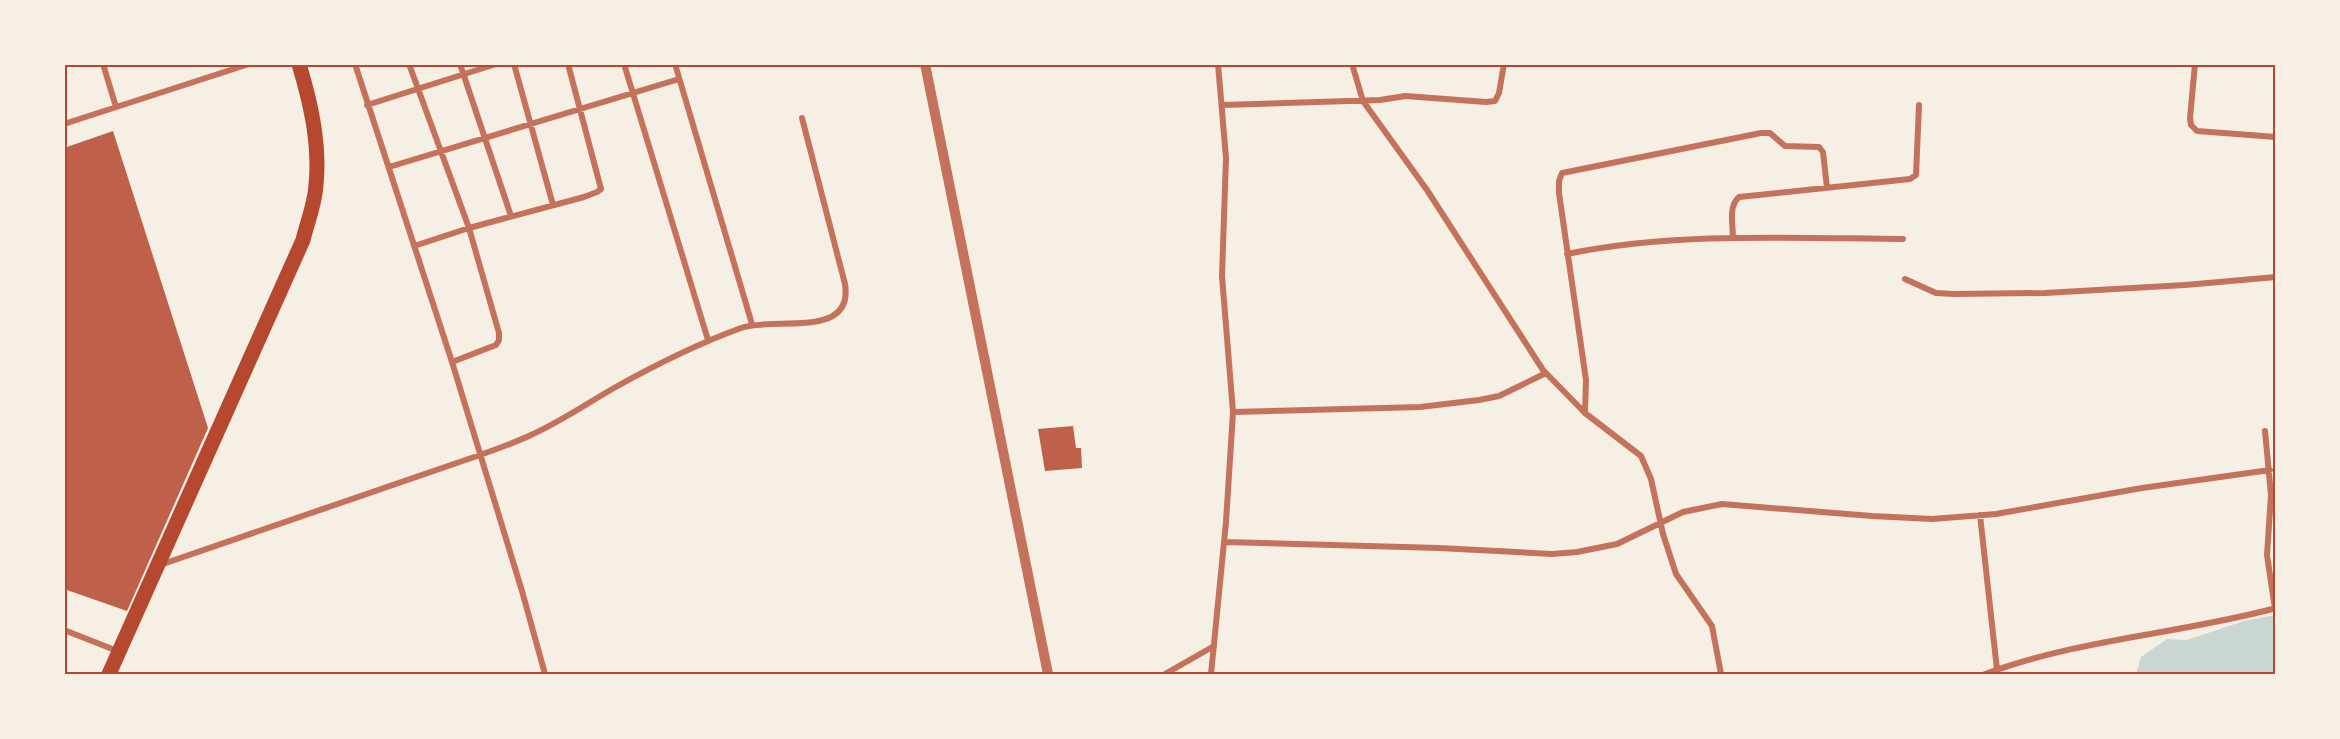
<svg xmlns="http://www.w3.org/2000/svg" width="2340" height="739" font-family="'Roboto Condensed',sans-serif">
<rect width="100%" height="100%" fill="#f6efe4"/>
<path fill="#c9d6d2" d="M 2275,615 L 2275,674 L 2136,674 L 2141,657 L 2167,639 L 2187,640 L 2244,621 Z"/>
<path fill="#bf614a" d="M 113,131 L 208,428 L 127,611 L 64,589 L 64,148 Z
M 1073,426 L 1076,448 L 1081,448 L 1082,468 L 1045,471 L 1038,429 Z"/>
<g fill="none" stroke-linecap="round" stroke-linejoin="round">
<path stroke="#c5725c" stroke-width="6" d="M 103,64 L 116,107
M 355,64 L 452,362 L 522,591 L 545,674
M 409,64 L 469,228 L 499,333 L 499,340 L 496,345 L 452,362
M 460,64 L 511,216
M 514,64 L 553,205
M 624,64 L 708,340
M 675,64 L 752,324
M 1352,64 L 1363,101 L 1427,190 L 1543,370 L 1585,413 L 1641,456 L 1651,479 L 1663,534 L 1676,574 L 1712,626 L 1721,674
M 2195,64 L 2190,118 L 2191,125 L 2197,131 L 2276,137
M 367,105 L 496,64
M 1222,105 L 1380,100 L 1405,96 L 1486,102 L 1495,101 L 1499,93 L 1504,64
M 64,124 L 249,64
M 389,167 L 679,79
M 1733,238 C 1733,224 1728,207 1739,197 L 1910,179 L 1916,175 L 1919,105
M 414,246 L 469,228 L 584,197 L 597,192 L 601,189 L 568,64
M 1567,254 C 1675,232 1793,238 1903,239
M 1905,279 L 1936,293 L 1954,294 L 2045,293 L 2185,285 L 2276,277
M 1233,412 L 1420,407 L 1479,400 L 1499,396 L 1546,373
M 1585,413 L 1586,380 L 1559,193 L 1559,181 L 1562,173 L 1761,133 L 1770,133 L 1785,146 L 1819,147 L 1823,152 L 1827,188
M 2265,431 L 2271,495 L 2267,555 L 2275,609
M 1980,515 L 1997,670
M 1224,542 L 1439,548 L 1552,554 L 1577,552 L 1617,544 L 1683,512 L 1722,504 L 1872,516 L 1932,519 L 1996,514 L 2142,488 L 2270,470
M 160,565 L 480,455 C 497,449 514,443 531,435 C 560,422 586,404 614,388 C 655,365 697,344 741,328 C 774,316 854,340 845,284 L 802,118
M 64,630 L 120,652
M 1165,674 L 1214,646
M 1211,674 L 1226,522 L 1233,412 L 1222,276 L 1226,158 L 1218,64
M 1985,674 C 2078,639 2180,634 2276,608"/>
<path stroke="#c5725c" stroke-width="10" d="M 925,64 L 1048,674"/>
<path stroke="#b5482f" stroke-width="15" d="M 109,674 L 303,240 C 307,223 315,204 316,185 C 320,144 311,104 299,64"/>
</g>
<rect width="2340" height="739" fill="none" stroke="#f6efe4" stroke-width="132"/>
<rect x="66" y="66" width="2208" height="607" fill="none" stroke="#b5482f" stroke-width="2"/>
</svg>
